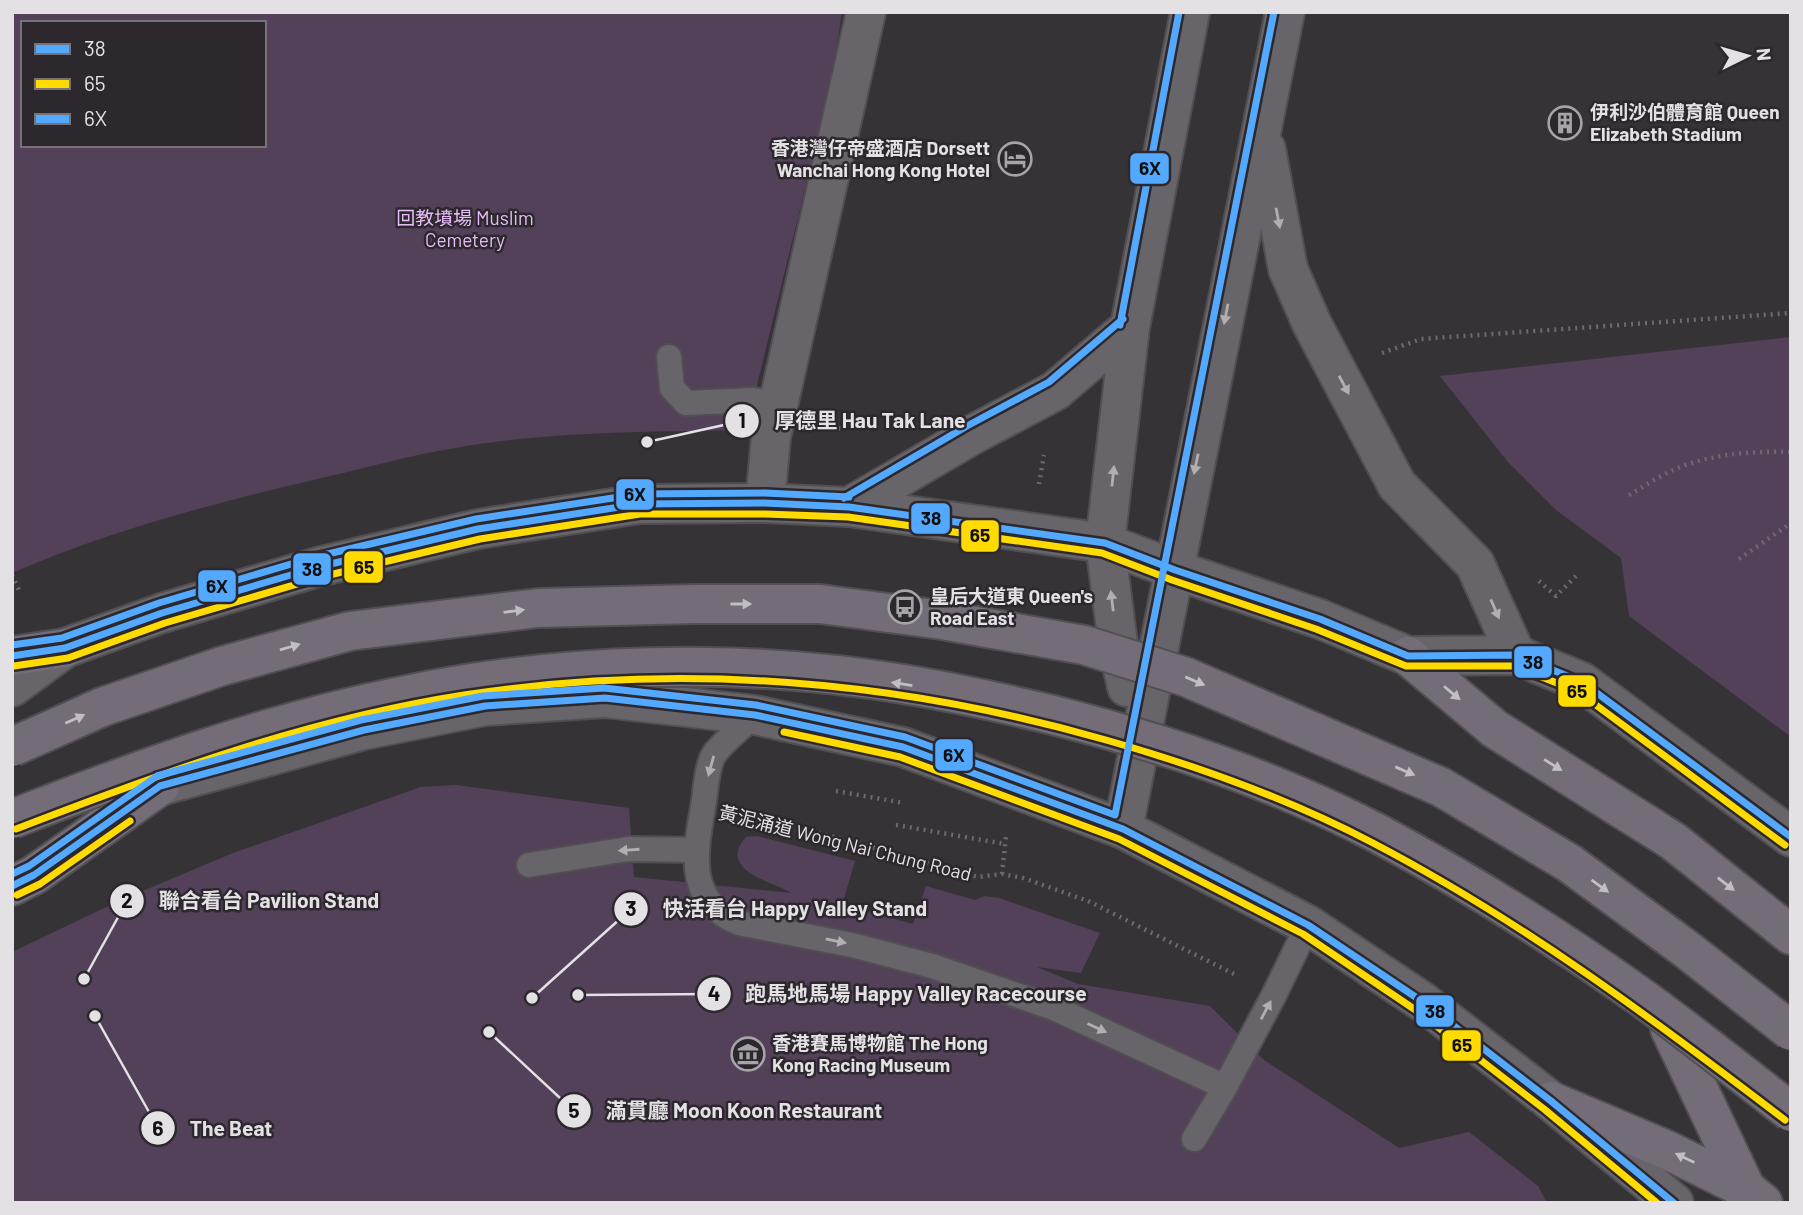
<svg xmlns="http://www.w3.org/2000/svg" width="1803" height="1215" font-family="Barlow,'Noto Sans TC',sans-serif">
<rect width="100%" height="100%" fill="#363337"/>
<path fill="#53415a" fill-rule="evenodd" d="M 12,12 L 842,12 L 833,74 L 746,430 C 649,432 550,431 455,448 C 412,455 369,467 326,477 C 219,502 113,529 12,573 ZM 23,23 L 264,23 L 264,145 L 23,145 Z
M 1791,337 L 1791,737 L 1629,616 L 1621,558 L 1556,510 L 1507,461 L 1440,376 Z
M 456,785 L 629,808 L 634,877 L 792,893 C 773,882 716,870 746,837 L 757,836 L 855,861 L 842,905 L 913,924 L 926,886 L 975,900 L 985,896 L 999,898 L 1100,933 L 1081,973 L 1037,967 L 1078,984 L 1210,1006 L 1264,1060 L 1399,1148 L 1469,1132 L 1538,1186 L 1547,1203 L 12,1203 L 12,952 L 119,901 L 233,853 L 421,787 Z"/>
<g fill="none" stroke-linecap="round" stroke-linejoin="round">
<defs>
<path id="service" d="M 669,357 L 672,388 L 686,403 L 753,400 L 778,404
M 755,715 C 742,727 726,739 715,753 C 707,764 706,787 704,801 C 696,849 683,900 739,923 L 852,945 L 932,966 L 1054,1008 L 1225,1087 L 1274,995 L 1308,925
M 529,865 L 628,849 L 697,850
M 1194,1139 L 1225,1087"/>
<path id="minor" d="M 765,503 L 771,437 L 866,12"/>
<path id="tertiary" d="M 12,687 L 65,648"/>
<path id="secondary" d="M 1266,149 L 1288,269 L 1312,324 L 1397,485 L 1475,564 L 1516,655
M 849,507 L 972,435 L 1055,391 L 1130,327
M 65,648 L 162,613 L 243,589 L 318,567 L 478,529 L 639,504 L 765,503 L 849,507 L 1105,543 L 1175,570 L 1320,619 L 1408,656 L 1516,655 L 1582,682 L 1791,837
M 1127,687 L 1119,652 L 1105,543 L 1130,327 L 1190,12
M 160,786 L 364,730 L 485,706 L 605,698 L 755,715 L 903,747 L 1123,829 L 1308,925 L 1423,1002 L 1551,1101 L 1674,1203
M 1123,829 L 1285,12"/>
<path id="trunk" d="M 12,656 L 65,648
M 1408,656 L 1495,729 L 1673,841 L 1791,935
M 12,886 L 34,875 L 160,786
M 1670,1029 L 1746,1189
M 1551,1101 L 1667,1150 L 1746,1189 L 1763,1203"/>
</defs>
<use href="#service" stroke="#514f52" stroke-width="28"/>
<use href="#minor" stroke="#514f52" stroke-width="42"/>
<use href="#tertiary" stroke="#514f52" stroke-width="42"/>
<use href="#secondary" stroke="#514f52" stroke-width="42"/>
<use href="#trunk" stroke="#514f52" stroke-width="42"/>
<path stroke="#6c6a6d" stroke-width="4.5" stroke-dasharray="2 5" stroke-linecap="butt" d="M 1382,353 L 1421,339 L 1791,313
M 825,424 L 842,429
M 1039,484 L 1044,455
M 1629,495 C 1642,488 1654,479 1667,473 C 1705,454 1749,451 1791,452
M 1739,559 L 1791,523
M 12,575 L 19,590
M 1539,581 L 1556,596 L 1579,573
M 836,791 L 904,803
M 744,814 L 846,840 L 978,877 L 1002,874 L 1023,878 L 1088,901 L 1236,975
M 896,825 L 1005,844
M 1002,874 L 1006,836"/>
<use href="#service" stroke="#676569" stroke-width="24"/>
<use href="#minor" stroke="#676569" stroke-width="38"/>
<use href="#tertiary" stroke="#676569" stroke-width="38"/>
<use href="#secondary" stroke="#676569" stroke-width="38"/>
<use href="#trunk" stroke="#746c77" stroke-width="38"/>
<defs>
<path id="trunk-bridge" d="M 12,747 L 102,707 L 222,666 L 350,631 L 538,608 L 695,604 L 820,604 L 942,620 L 1084,645 L 1186,677 L 1441,787 L 1569,863 L 1686,949 L 1791,1031
M 12,819 C 137,770 264,724 396,697 C 559,662 738,657 903,684 C 953,692 1003,703 1053,715 C 1165,743 1275,780 1377,833 C 1467,881 1555,936 1638,995 C 1690,1032 1740,1073 1791,1112"/>
</defs>
<use href="#trunk-bridge" stroke="#514f52" stroke-width="42" stroke-linecap="butt"/>
<use href="#trunk-bridge" stroke="#746c77" stroke-width="38"/>
<defs>
<path id="bus-1" d="M 12,656 L 65,648 L 162,613 L 318,567 L 478,529 L 639,504 L 765,503 L 849,507 L 1105,543 L 1175,570 L 1320,619 L 1408,656 L 1516,655 L 1582,682 L 1791,837
M 12,886 L 34,875 L 160,786 L 364,730 L 485,706 L 605,698 L 755,715 L 903,747 L 1123,829 L 1308,925 L 1423,1002 L 1551,1101 L 1674,1203"/>
<path id="bus-2" d="M 14,666 L 68,658 L 165,623 L 321,577 L 480,539 L 640,514 L 765,514 L 848,517 L 1102,553 L 1172,580 L 1316,629 L 1406,666 L 1514,666 L 1577,691 L 1785,845
M 784,732 L 900,757 L 1119,839 L 1303,934 L 1417,1011 L 1544,1109 L 1657,1203
M 16,829 C 161,773 309,719 464,695 C 680,662 896,680 1106,740 C 1198,766 1289,799 1373,843 C 1522,921 1653,1019 1785,1120
M 17,895 L 40,884 L 130,821"/>
<path id="bus-3" d="M 1120,325 L 1179,12
M 844,498 L 967,426 L 1049,382 L 1123,319
M 12,645 L 62,638 L 159,603 L 315,557 L 476,519 L 639,494 L 765,493 L 849,497
M 12,874 L 29,866 L 157,776 L 361,720 L 483,696 L 604,688 L 756,705 L 905,737 L 1115,815 L 1274,12"/>
</defs>
<use href="#bus-1" stroke="#2c282e" stroke-width="12"/>
<use href="#bus-2" stroke="#2c282e" stroke-width="12"/>
<use href="#bus-3" stroke="#2c282e" stroke-width="12"/>
<use href="#bus-1" stroke="#53a9ff" stroke-width="7"/>
<use href="#bus-2" stroke="#ffdb00" stroke-width="7"/>
<use href="#bus-3" stroke="#53a9ff" stroke-width="7"/>
</g>
<defs><path id="oneway-solid" d="M-6-.8H1V-3.2L6.5 0L1 3.2V.8H-6Z" transform="scale(1.75)"/></defs>
<g fill="#b2afb3">
<use href="#oneway-solid" transform="translate(1278 218) rotate(79)"/>
<use href="#oneway-solid" transform="translate(1226 314) rotate(101)"/>
<use href="#oneway-solid" transform="translate(1344 385) rotate(62)"/>
<use href="#oneway-solid" transform="translate(1196 464) rotate(102)"/>
<use href="#oneway-solid" transform="translate(1113 476) rotate(-84)"/>
<use href="#oneway-solid" transform="translate(1112 601) rotate(-97)"/>
<use href="#oneway-solid" transform="translate(1495 609) rotate(66)"/>
<use href="#oneway-solid" transform="translate(711 766) rotate(105)"/>
<use href="#oneway-solid" transform="translate(629 850) rotate(176)"/>
<use href="#oneway-solid" transform="translate(836 941) rotate(12)"/>
<use href="#oneway-solid" transform="translate(1266 1010) rotate(-62)"/>
<use href="#oneway-solid" transform="translate(1097 1028) rotate(25)"/>
</g>
<g fill="#c2bec4">
<use href="#oneway-solid" transform="translate(741 604)"/>
<use href="#oneway-solid" transform="translate(514 611) rotate(-7)"/>
<use href="#oneway-solid" transform="translate(290 647) rotate(-16)"/>
<use href="#oneway-solid" transform="translate(1195 681) rotate(23)"/>
<use href="#oneway-solid" transform="translate(902 684) rotate(-171)"/>
<use href="#oneway-solid" transform="translate(1452 693) rotate(40)"/>
<use href="#oneway-solid" transform="translate(75 719) rotate(-24)"/>
<use href="#oneway-solid" transform="translate(1553 765) rotate(32)"/>
<use href="#oneway-solid" transform="translate(1405 771) rotate(23)"/>
<use href="#oneway-solid" transform="translate(1726 884) rotate(38)"/>
<use href="#oneway-solid" transform="translate(1600 886) rotate(36)"/>
<use href="#oneway-solid" transform="translate(1685 1158) rotate(-154)"/>
</g>
<defs>
<symbol id="building-ring" viewBox="-11 -11 22 22"><circle r="9.5" fill="#2c282e" stroke="#a7a4a8" stroke-width="1.5"/><path d="M-4-6H4V6H1V3H-1V6H-4ZM-2.5-4.3h1.7v1.8h-1.7ZM.8-4.3h1.7v1.8H.8ZM-2.5-1h1.7V.8h-1.7ZM.8-1h1.7V.8H.8Z" fill="#a7a4a8"/></symbol>
<symbol id="hotel-ring" viewBox="-11 -11 22 22"><circle r="9.5" fill="#2c282e" stroke="#a7a4a8" stroke-width="1.5"/><path d="M-6-4.5h1.5V1H6V5H4.5V3h-9V5H-6ZM-4 0a1.8 1.8 0 1 1 3.6 0ZM.5 0V-2.5h3Q6-2.5 6 0Z" fill="#a7a4a8"/></symbol>
<symbol id="bus-ring" viewBox="-11 -11 22 22"><circle r="9.5" fill="#2c282e" stroke="#a7a4a8" stroke-width="1.5"/><path d="M-5-6H5V4H4V6H2V4H-2V6H-4V4H-5ZM-3.5-4V0h7V-4ZM-3.5 1.2v1.5H-2V1.2ZM2 1.2v1.5H3.5V1.2Z" fill="#a7a4a8"/></symbol>
<symbol id="museum-ring" viewBox="-11 -11 22 22"><circle r="9.5" fill="#2c282e" stroke="#a7a4a8" stroke-width="1.5"/><path d="M0-6L6-3V-2H-6V-3ZM-5-1h2V3h-2ZM-1-1h2V3h-2ZM3-1h2V3H3ZM-6 4H6V6H-6Z" fill="#a7a4a8"/></symbol>
</defs>
<g fill-rule="evenodd">
<use href="#building-ring" x="1546" y="104" width="38" height="38"/>
<use href="#hotel-ring" x="996" y="140" width="38" height="38"/>
<use href="#bus-ring" x="886" y="588" width="38" height="38"/>
<use href="#museum-ring" x="729" y="1035" width="38" height="38"/>
</g>
<g text-anchor="middle" stroke-width="5" stroke-linejoin="round" paint-order="stroke">
<g font-size="19" font-weight="bold" fill="#e4e1e5" stroke="#2c282e" text-anchor="start">
<text x="1590" y="119">伊利沙伯體育館 Queen<tspan x="1590" dy="22">Elizabeth Stadium</tspan></text>
<text x="990" y="155" text-anchor="end">香港灣仔帝盛酒店 Dorsett<tspan x="990" dy="22">Wanchai Hong Kong Hotel</tspan></text>
<text x="930" y="603">皇后大道東 Queen's<tspan x="930" dy="22">Road East</tspan></text>
<text x="772" y="1050">香港賽馬博物館 The Hong<tspan x="772" dy="22">Kong Racing Museum</tspan></text>
</g>
<g font-size="19" fill="#e5bcf6" stroke="#2c282e">
<text x="465" y="225">回教墳場 Muslim<tspan x="465" dy="22">Cemetery</tspan></text>
</g>
<g font-size="19" fill="#e4e1e5" stroke="#2c282e">
<text transform="translate(845 843) rotate(14)" y="7">黃泥涌道 Wong Nai Chung Road</text>
</g>
</g>
<path fill="none" stroke="#e4e1e5" stroke-width="2.5" d="M647 442L742 421M84 979L127 901M532 998L631 909M578 995L714 994M489 1032L574 1111M95 1016L158 1128"/>
<g fill="#e4e1e5" stroke="#2c282e" stroke-width="2.5">
<circle cx="647" cy="442" r="7"/>
<circle cx="84" cy="979" r="7"/>
<circle cx="532" cy="998" r="7"/>
<circle cx="578" cy="995" r="7"/>
<circle cx="489" cy="1032" r="7"/>
<circle cx="95" cy="1016" r="7"/>
<circle cx="742" cy="421" r="18"/>
<circle cx="127" cy="901" r="18"/>
<circle cx="631" cy="909" r="18"/>
<circle cx="714" cy="994" r="18"/>
<circle cx="574" cy="1111" r="18"/>
<circle cx="158" cy="1128" r="18"/>
</g>
<g font-size="21" text-anchor="middle" font-weight="bold" fill="#111">
<text x="742" y="428">1</text>
<text x="127" y="908">2</text>
<text x="631" y="916">3</text>
<text x="714" y="1001">4</text>
<text x="574" y="1118">5</text>
<text x="158" y="1136">6</text>
</g>
<g font-size="21" text-anchor="middle" font-weight="bold" fill="#e4e1e5" stroke="#2c282e" stroke-width="5" stroke-linejoin="round" paint-order="stroke">
<text x="870" y="428">厚德里 Hau Tak Lane</text>
<text x="269" y="908">聯合看台 Pavilion Stand</text>
<text x="795" y="916">快活看台 Happy Valley Stand</text>
<text x="916" y="1001">跑馬地馬場 Happy Valley Racecourse</text>
<text x="744" y="1118">滿貫廳 Moon Koon Restaurant</text>
<text x="231" y="1136">The Beat</text>
</g>
<g stroke="#2c282e" stroke-width="2.5">
<rect x="1129" y="152" width="41" height="33" rx="7" fill="#53a9ff"/>
<rect x="615" y="478" width="40" height="33" rx="7" fill="#53a9ff"/>
<rect x="910" y="502" width="41" height="33" rx="7" fill="#53a9ff"/>
<rect x="960" y="519" width="40" height="34" rx="7" fill="#ffdb00"/>
<rect x="343" y="550" width="41" height="34" rx="7" fill="#ffdb00"/>
<rect x="292" y="552" width="40" height="34" rx="7" fill="#53a9ff"/>
<rect x="197" y="569" width="40" height="34" rx="7" fill="#53a9ff"/>
<rect x="1513" y="645" width="40" height="34" rx="7" fill="#53a9ff"/>
<rect x="1557" y="674" width="40" height="34" rx="7" fill="#ffdb00"/>
<rect x="934" y="738" width="40" height="34" rx="7" fill="#53a9ff"/>
<rect x="1415" y="994" width="40" height="34" rx="7" fill="#53a9ff"/>
<rect x="1441" y="1029" width="41" height="33" rx="7" fill="#ffdb00"/>
</g>
<g font-size="19" text-anchor="middle" font-weight="bold" fill="#111">
<text x="1150" y="175">6X</text>
<text x="635" y="501">6X</text>
<text x="931" y="525">38</text>
<text x="980" y="542">65</text>
<text x="364" y="574">65</text>
<text x="312" y="576">38</text>
<text x="217" y="593">6X</text>
<text x="1533" y="669">38</text>
<text x="1577" y="698">65</text>
<text x="954" y="762">6X</text>
<text x="1435" y="1018">38</text>
<text x="1462" y="1052">65</text>
</g>
<rect width="1803" height="1215" fill="none" stroke="#e4e1e5" stroke-width="28"/>
<rect x="21" y="21" width="245" height="126" fill="#2c282e" stroke="#767277" stroke-width="2"/>
<rect x="35" y="44" width="35" height="10" fill="#53a9ff" stroke="#767277" stroke-width="2"/>
<text x="84" y="56" font-size="21" fill="#e4e1e5">38</text>
<rect x="35" y="79" width="35" height="10" fill="#ffdb00" stroke="#767277" stroke-width="2"/>
<text x="84" y="91" font-size="21" fill="#e4e1e5">65</text>
<rect x="35" y="114" width="35" height="10" fill="#53a9ff" stroke="#767277" stroke-width="2"/>
<text x="84" y="126" font-size="21" fill="#e4e1e5">6X</text>
<g transform="translate(1747 56) rotate(85)" stroke="#2c282e" stroke-width="5" paint-order="stroke">
<path d="M0-5L12 26L0 18L-12 26Z" fill="#e4e1e5"/>
<text y="-10" font-size="19" font-weight="bold" text-anchor="middle" fill="#e4e1e5">N</text>
</g>
</svg>
